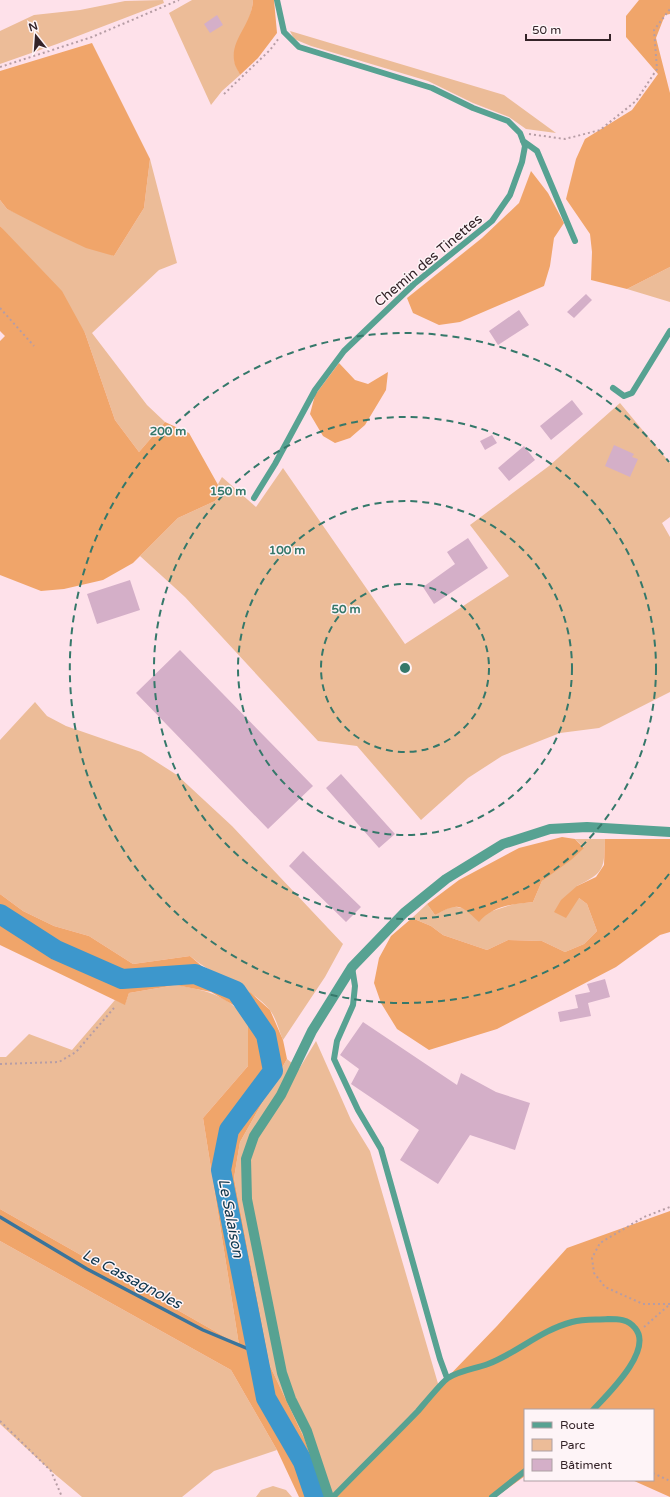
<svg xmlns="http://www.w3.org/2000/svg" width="670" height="1497" font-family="'Varela Round',sans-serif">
<rect width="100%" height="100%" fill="#fee1ea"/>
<path fill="#ecbc98" d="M 163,0 L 164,3 L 57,44 L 0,64 L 0,31 L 34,15 L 80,10 L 125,1 Z
M 192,0 L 253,0 C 252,18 240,43 234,61 L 240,75 L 222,91 L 211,105 L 169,13 Z
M 290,31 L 504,95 L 556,133 L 526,129 L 509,117 L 473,103 L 428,81 L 311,46 L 294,39 Z
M 150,159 L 177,263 L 159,270 L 92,333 L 147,405 L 165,422 L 139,452 L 115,420 L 85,333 L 0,226 L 0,200 L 7,209 L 114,256 L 144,208 Z
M 670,267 L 670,302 L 627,289 Z
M 620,403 L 670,463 L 670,517 L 662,523 L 670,537 L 670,692 L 599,728 L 560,733 L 502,756 L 468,778 L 421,820 L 357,746 L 318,741 L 185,597 L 140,556 L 178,518 L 215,501 L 222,492 L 218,484 L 222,477 L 256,507 L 283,468 L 405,644 L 509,576 L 470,525 L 549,466 Z
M 35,702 L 47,716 L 66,726 L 141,752 L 177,775 L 232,826 L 343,944 L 325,977 L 283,1040 C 279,1031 276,1017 269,1009 C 248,985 214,977 190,956 L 133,964 L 89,936 L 54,926 L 23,911 L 0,894 L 0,740 Z
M 575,839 L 605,839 C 604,869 605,872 577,886 L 579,898 L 587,904 L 597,931 L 584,944 L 565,952 L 542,941 L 508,940 L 487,950 L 443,935 L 431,926 L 412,918 L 427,904 L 435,915 L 452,906 L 486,913 L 514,904 L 533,902 L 542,881 L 584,847 Z
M 176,985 C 204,990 236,996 248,1026 C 251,1033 248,1056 248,1066 L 203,1118 L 239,1345 L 0,1209 L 0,1057 L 6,1057 L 29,1034 L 72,1050 L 115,1000 L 125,1004 L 129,993 Z
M 316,1041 L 351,1120 L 370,1151 L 439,1387 L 332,1497 L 270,1366 L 234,1178 L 240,1142 L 287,1059 L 299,1069 Z
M 0,1241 L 231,1370 L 277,1450 L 214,1471 L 182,1497 L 82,1497 L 51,1471 L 0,1424 Z
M 273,1486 L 286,1490 L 292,1497 L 256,1497 L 261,1490 Z"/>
<path fill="#f0a56a" d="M 253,0 L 274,0 L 277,33 L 258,58 L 240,75 C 238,70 234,65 234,60 C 231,39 252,24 253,0 Z
M 639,0 L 670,0 L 670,14 L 665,15 L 656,38 L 670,93 L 670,267 L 627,289 L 591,280 L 592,252 L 590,234 L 566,199 L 576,159 L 585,139 L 632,110 L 658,74 L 626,37 L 626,16 Z
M 92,43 L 150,159 L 144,208 L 114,256 L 86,248 L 54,233 L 7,209 L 0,200 L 0,71 Z
M 531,171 L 548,193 L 564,223 L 554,238 L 550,266 L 544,286 L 460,322 L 439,325 L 413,313 L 407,298 L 482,238 L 519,203 Z
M 0,226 L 62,291 L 85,333 L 115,420 L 139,452 L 165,422 L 189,433 L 222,492 L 215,501 L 178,518 L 133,563 L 103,580 L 64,589 L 41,591 L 0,575 L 0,341 L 5,336 L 0,331 Z
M 339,363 L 355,380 L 368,384 L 388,372 L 386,390 L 365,425 L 350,438 L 335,443 L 323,436 L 310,414 L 315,395 Z
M 562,837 L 575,839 L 584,848 L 571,860 L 542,881 L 533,902 C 513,904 492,906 479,922 C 460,904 459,902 435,915 L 427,904 L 459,880 L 519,848 Z
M 605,839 L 670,839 L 670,932 L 660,935 L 616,967 L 497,1029 L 429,1050 L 397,1029 L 381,1003 L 374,983 L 379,958 L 391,936 L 412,918 L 431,926 L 443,935 L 487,950 L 508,940 L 542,941 L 565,952 L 584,944 L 597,931 L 587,904 L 579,898 L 566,918 L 554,912 L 561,900 L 577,886 L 596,877 L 604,865 Z
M 0,894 L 23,911 L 54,926 L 89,936 L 133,964 L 190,956 L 203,967 L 251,993 L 270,1010 L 283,1040 L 287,1059 L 240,1142 L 234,1178 L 270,1366 L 305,1440 L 325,1497 L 299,1497 L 277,1450 L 231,1370 L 0,1241 L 0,1209 L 239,1345 L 203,1118 L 248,1066 L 248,1026 L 235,1006 L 211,992 L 176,985 L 129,993 L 125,1005 L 0,945 Z
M 670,1211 L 670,1497 L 632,1480 L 653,1480 L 653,1410 L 525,1410 L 525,1476 L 496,1497 L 332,1497 L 497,1326 L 567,1248 Z"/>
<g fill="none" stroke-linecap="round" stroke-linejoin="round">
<path stroke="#3a749b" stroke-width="3.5" d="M 0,1217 L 87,1269 L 203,1330 L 258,1353"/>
<path stroke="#3d97cc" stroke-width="20" d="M 0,914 L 56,950 L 122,979 L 195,974 L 236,991 L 266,1035 L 273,1071 L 229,1130 L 221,1170 L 266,1398 L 303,1462 L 315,1497"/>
</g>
<path fill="#d4afc8" d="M 217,15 L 223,25 L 210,33 L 204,24 Z
M 586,294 L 592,300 L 574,318 L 567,312 Z
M 519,310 L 529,325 L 498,345 L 489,331 Z
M 572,400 L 583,414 L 551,440 L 540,426 Z
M 492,435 L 497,443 L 485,450 L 480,441 Z
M 614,445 L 634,454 L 632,457 L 638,459 L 630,477 L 605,466 Z
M 524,446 L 535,460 L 509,481 L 498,468 Z
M 468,538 L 488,568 L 434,604 L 423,587 L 455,564 L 447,552 Z
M 130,580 L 140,610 L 97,624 L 87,594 Z
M 180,650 L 313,786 L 268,829 L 136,693 Z
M 341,774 L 395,834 L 379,848 L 326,788 Z
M 303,851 L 361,907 L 346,922 L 289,866 Z
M 605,979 L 610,997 L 588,1003 L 591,1016 L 560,1022 L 558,1012 L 578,1008 L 575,995 L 590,992 L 587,984 Z
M 363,1022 L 457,1085 L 461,1073 L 496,1092 L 530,1103 L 515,1150 L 470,1135 L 438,1184 L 400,1160 L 419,1130 L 351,1084 L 359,1069 L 340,1055 Z"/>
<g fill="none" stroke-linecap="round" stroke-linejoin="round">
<path stroke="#b69da5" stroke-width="2" stroke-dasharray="2 3" stroke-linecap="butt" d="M 0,67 L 92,37 L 179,0
M 224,94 L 270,50 L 279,38
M 529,134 L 565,139 L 600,130 L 636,101 L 657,69 L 654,30 L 670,9
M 0,308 L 34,346
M 0,1064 L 59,1062 L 76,1052 L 114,1008
M 670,1304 L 643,1304 L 605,1287 L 594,1273 L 592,1258 L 600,1243 L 644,1217 L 670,1207
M 644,1327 L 669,1305
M 0,1421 L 51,1471 L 62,1497
M 653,1473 L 670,1481"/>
<path stroke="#57a292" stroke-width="6" d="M 523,141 L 537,151 L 575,241
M 613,388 L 624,396 L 632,393 L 670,331
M 254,498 L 275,464 L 315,390 L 344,351 L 414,284 L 492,221 L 510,195 L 522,162 L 525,146 L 520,133 L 508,121 L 473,108 L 432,88 L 299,47 L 284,32 L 277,0
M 352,967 L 355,986 L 353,1005 L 337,1041 L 334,1059 L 358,1110 L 381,1149 L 440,1359 L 447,1378
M 333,1497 C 361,1468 390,1440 418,1411 C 424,1404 443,1381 448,1378 C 461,1370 475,1369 488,1364 C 517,1353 541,1330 572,1322 C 584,1319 596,1320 608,1319 C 618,1319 628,1319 635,1328 C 654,1350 608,1394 593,1410
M 492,1497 L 525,1471"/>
<path stroke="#57a292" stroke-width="10" d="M 329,1497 L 307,1431 L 291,1399 L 282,1373 L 247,1199 L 246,1159 L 254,1136 L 281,1095 L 312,1031 L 352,967 L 404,913 L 446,879 L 503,844 L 550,829 L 587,827 L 670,832"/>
</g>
<g fill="none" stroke="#35786a" stroke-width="2" stroke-dasharray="7 5">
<circle cx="405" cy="668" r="84"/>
<circle cx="405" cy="668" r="167"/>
<circle cx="405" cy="668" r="251"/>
<path d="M669 874A335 335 0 1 1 669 462"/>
</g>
<g text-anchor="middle" stroke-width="3" stroke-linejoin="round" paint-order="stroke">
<g font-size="14" fill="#342328" stroke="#fef4f7">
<text transform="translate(428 260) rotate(-40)" y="5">Chemin des Tinettes</text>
</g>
<g font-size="15" font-style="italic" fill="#0e354b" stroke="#fef4f7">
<text transform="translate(231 1218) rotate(79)" y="5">Le Salaison</text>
<text transform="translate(132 1279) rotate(28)" y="5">Le Cassagnoles</text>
</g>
</g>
<circle cx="405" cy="668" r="6" fill="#35786a" stroke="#fef4f7" stroke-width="2"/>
<g font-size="12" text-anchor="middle" font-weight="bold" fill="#35786a" stroke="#fef4f7" stroke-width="3" stroke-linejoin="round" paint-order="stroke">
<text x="168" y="435">200 m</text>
<text x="228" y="495">150 m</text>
<text x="287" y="554">100 m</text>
<text x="346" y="613">50 m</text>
</g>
<rect x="524" y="1409" width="130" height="72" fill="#fef4f7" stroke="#ada0a4"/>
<rect x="532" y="1422" width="20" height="6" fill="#57a292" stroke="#ada0a4"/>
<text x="560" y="1429" font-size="12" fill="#342328">Route</text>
<rect x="532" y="1439" width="20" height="12" fill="#ecbc98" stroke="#ada0a4"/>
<text x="560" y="1449" font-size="12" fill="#342328">Parc</text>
<rect x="532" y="1459" width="20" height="12" fill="#d4afc8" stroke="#ada0a4"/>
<text x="560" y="1469" font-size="12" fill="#342328">Bâtiment</text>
<g transform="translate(36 36) rotate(343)" stroke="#fef4f7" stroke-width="3" paint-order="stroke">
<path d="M0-3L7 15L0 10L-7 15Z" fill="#342328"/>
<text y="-6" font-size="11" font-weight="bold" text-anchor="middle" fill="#342328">N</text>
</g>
<path d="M526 34v6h84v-6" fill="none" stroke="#342328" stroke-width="2"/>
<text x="532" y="34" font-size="12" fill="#342328" stroke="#fef4f7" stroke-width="3" paint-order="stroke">50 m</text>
</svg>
